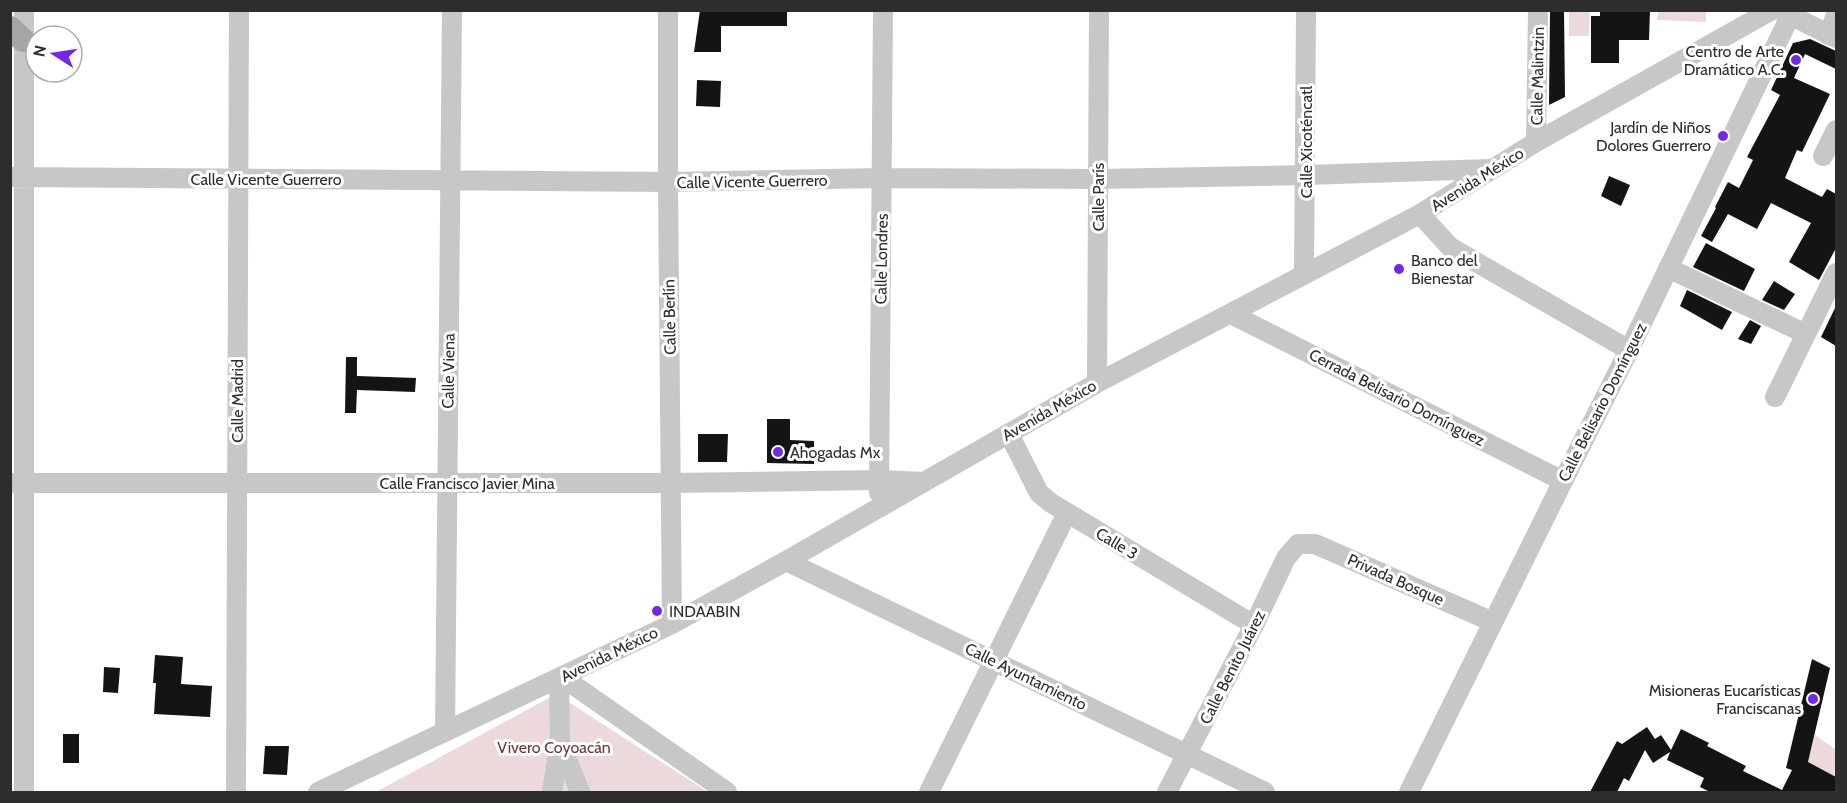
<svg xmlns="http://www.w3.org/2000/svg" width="1847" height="803" font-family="Cabin,sans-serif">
<rect width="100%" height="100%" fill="#fff"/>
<path fill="#ebd9db" d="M 1569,11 L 1590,11 L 1589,36 L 1569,36 Z
M 1658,11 L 1706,11 L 1706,22 L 1657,20 Z
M 556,694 L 708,792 L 376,792 Z
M 1815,735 L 1836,750 L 1836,777 L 1808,762 Z"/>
<path fill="#141414" d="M 700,10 L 787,11 L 787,26 L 721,26 L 721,52 L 694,52 Z
M 1550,10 L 1564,10 L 1565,97 L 1549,105 Z
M 1600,10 L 1650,10 L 1649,40 L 1619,40 L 1619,63 L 1591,63 L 1591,16 L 1600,16 Z
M 1810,39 L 1836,51 L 1836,69 L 1805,54 L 1794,78 L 1830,94 L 1802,152 L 1797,150 L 1785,178 L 1822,197 L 1827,189 L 1836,194 L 1836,248 L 1819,280 L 1789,262 L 1811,223 L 1771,203 L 1757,229 L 1728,214 L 1712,242 L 1701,236 L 1716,208 L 1715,207 L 1728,182 L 1739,188 L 1753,160 L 1747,157 L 1780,95 L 1771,90 L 1793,43 Z
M 697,80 L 721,81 L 720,107 L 696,106 Z
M 1609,176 L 1630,185 L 1621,206 L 1601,196 Z
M 1706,243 L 1755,269 L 1744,291 L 1693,267 Z
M 1774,281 L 1795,294 L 1784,310 L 1762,300 Z
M 1687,290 L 1732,312 L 1722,330 L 1680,306 Z
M 1836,306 L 1836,346 L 1821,337 Z
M 1750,320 L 1761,326 L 1751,344 L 1738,339 Z
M 346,357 L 357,357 L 357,376 L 416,378 L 415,392 L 357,390 L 356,413 L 345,413 Z
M 767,419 L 790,419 L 790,440 L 814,441 L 814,464 L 767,463 Z
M 698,434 L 728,434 L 727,462 L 698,462 Z
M 155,655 L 183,657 L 181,684 L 212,686 L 210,717 L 154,714 L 156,683 L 153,683 Z
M 1812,659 L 1830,668 L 1808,762 L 1836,777 L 1836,792 L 1710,792 L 1700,787 L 1704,778 L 1667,760 L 1670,752 L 1653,763 L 1645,750 L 1629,781 L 1624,778 L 1617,792 L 1590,792 L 1617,741 L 1622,744 L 1647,727 L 1655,739 L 1661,735 L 1671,750 L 1681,729 L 1709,743 L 1707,746 L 1746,766 L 1743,771 L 1782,790 L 1792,770 L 1786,768 Z
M 104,667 L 120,668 L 118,693 L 103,692 Z
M 63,734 L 79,734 L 79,763 L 63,763 Z
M 265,746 L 289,746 L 287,775 L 263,774 Z"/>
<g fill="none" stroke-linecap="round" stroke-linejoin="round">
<path stroke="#c7c7c7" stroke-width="20" d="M 24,10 L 24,792
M 668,10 L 668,182 L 672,624
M 1780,10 L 1836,38
M 1828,35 L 1836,15
M 1536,142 L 1538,10
M 1823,156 L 1836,130
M 10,177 L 668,182 L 882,178 L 1098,179 L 1306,175 L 1490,169
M 1420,214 L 1450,247 L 1629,350
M 1668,268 L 1806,334
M 1304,274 L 1306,10
M 1231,314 L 1563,481
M 1097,383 L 1099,10
M 1775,397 L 1836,273
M 1009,434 L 1039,493 L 1051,503 L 1254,625
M 10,483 L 671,483 L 879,480 L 923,482
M 879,493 L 883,10
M 786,561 L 1265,792
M 562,677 L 727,792
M 445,732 L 452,10
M 560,742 L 580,792
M 236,792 L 239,10
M 318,792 L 672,624 L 786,561 L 1097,383 L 1420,214 L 1536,142 L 1772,10
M 552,792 L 560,741 L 559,679
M 929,792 L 1067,513
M 1167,792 L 1254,625 L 1286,558 L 1298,544 L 1315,544 L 1493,622
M 1409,792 L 1563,481 L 1629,350 L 1793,10"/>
<path stroke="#a5a5a5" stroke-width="24" d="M 10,28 L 23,40"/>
</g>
<g fill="#7227eb" stroke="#fff" stroke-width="2">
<circle cx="1796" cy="60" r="6"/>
<circle cx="1723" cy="136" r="6"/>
<circle cx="1399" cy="269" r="6"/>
<circle cx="778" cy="452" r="6"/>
<circle cx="657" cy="611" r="6"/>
<circle cx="1813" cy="699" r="6"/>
</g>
<g text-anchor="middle" stroke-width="6" stroke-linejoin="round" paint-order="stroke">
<g font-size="16" fill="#2d2d2d" stroke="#fff" text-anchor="end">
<text x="1784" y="57">Centro de Arte<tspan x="1784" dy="18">Dramático A.C.</tspan></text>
<text x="1711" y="133">Jardín de Niños<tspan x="1711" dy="18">Dolores Guerrero</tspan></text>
<text x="1411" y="266" text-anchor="start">Banco del<tspan x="1411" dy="18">Bienestar</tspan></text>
<text x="790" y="458" text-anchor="start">Ahogadas Mx</text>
<text x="669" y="617" text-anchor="start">INDAABIN</text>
<text x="1801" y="696">Misioneras Eucarísticas<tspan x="1801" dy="18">Franciscanas</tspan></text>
</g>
<g font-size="16" fill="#2d2d2d" stroke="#fff">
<text transform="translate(1537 76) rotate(-89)" y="6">Calle Malintzin</text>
<text transform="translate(1306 142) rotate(-90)" y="6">Calle Xicoténcatl</text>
<text x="266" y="185">Calle Vicente Guerrero</text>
<text transform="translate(1477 179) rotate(-32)" y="6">Avenida México</text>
<text transform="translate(752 181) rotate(-1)" y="6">Calle Vicente Guerrero</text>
<text transform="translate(1098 197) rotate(-90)" y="6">Calle París</text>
<text transform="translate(881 259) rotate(-89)" y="6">Calle Londres</text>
<text transform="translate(669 317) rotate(-91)" y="6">Calle Berlín</text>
<text transform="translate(448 371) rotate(-89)" y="6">Calle Viena</text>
<text transform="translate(1397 397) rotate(27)" y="6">Cerrada Belisario Domínguez</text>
<text transform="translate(237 401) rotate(-90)" y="6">Calle Madrid</text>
<text transform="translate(1602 402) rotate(-63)" y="6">Calle Belisario Domínguez</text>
<text transform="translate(1049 410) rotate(-30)" y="6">Avenida México</text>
<text x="467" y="489">Calle Francisco Javier Mina</text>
<text transform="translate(1117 543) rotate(31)" y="6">Calle 3</text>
<text transform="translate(1396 579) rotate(24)" y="6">Privada Bosque</text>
<text transform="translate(609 654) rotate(-26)" y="6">Avenida México</text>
<text transform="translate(1232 667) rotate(-63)" y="6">Calle Benito Juárez</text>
<text transform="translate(1026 676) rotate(26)" y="6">Calle Ayuntamiento</text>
</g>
<g font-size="16" fill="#693939" stroke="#fff">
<text x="554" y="753">Vivero Coyoacán</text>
</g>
</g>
<rect width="1847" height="803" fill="none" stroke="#2d2d2d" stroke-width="24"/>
<g transform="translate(54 54) rotate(282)"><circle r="28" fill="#ffffff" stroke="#ababab" stroke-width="1.5"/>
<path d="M0-4.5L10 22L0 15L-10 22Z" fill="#7227eb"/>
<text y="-9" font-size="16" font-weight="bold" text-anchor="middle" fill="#2d2d2d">N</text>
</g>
</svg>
